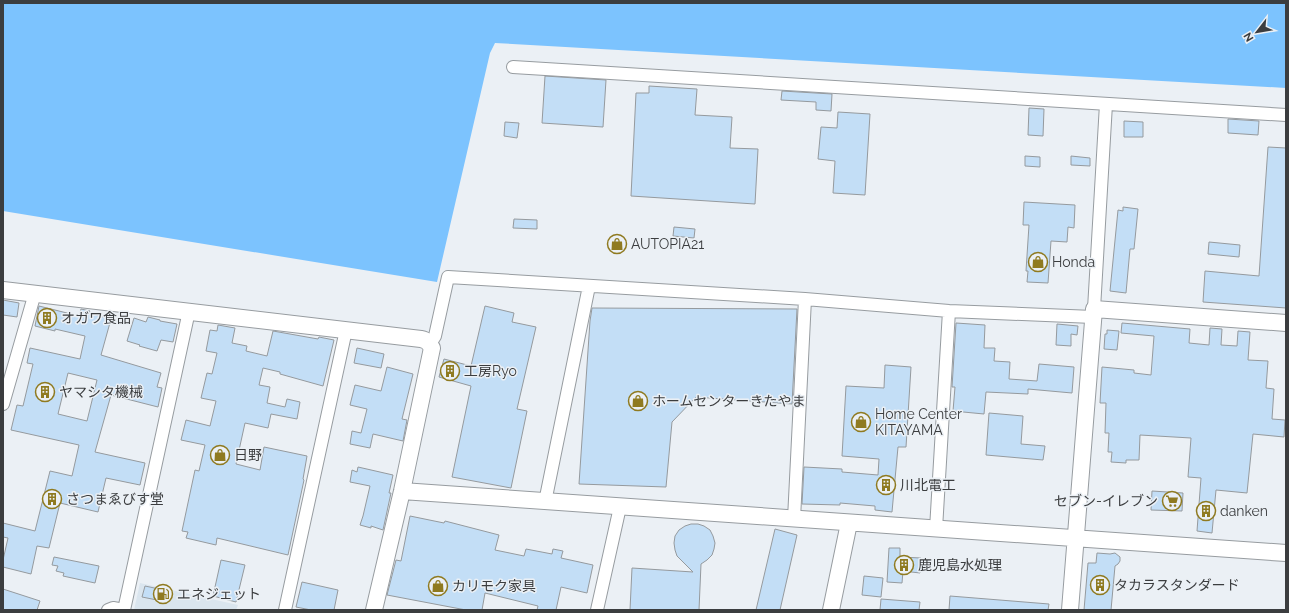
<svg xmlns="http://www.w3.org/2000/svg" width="1289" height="613" font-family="Raleway,'Noto Sans JP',sans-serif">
<rect width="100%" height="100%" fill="#ebf0f5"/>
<path fill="#dae5ee" d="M 140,583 L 238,605 L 236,610 L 134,610 Z"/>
<path fill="#7cc3fe" d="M 3,3 L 1286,3 L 1286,88 L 495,43 L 490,53 L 437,282 L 3,211 Z"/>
<path fill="#c3def6" stroke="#959a9e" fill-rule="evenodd" d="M 545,76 L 606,80 L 603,127 L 542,123 Z
M 649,86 L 697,89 L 695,115 L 732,117 L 730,148 L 758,149 L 755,204 L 631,196 L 636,93 L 649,93 Z
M 782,91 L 832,94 L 831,111 L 816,110 L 816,102 L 781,100 Z
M 1029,108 L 1044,109 L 1043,136 L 1028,135 Z
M 838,112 L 870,114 L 865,195 L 833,193 L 835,161 L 818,159 L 821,127 L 837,128 Z
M 1228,119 L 1259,121 L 1258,135 L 1228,133 Z
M 1124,121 L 1143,122 L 1143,137 L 1124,137 Z
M 505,122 L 519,123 L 517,138 L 504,136 Z
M 1268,147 L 1286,148 L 1286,308 L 1203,302 L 1205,271 L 1259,276 Z
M 1025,156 L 1040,157 L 1040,167 L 1025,166 Z
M 1071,156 L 1090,158 L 1090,166 L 1071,165 Z
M 1024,202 L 1075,205 L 1074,228 L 1068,227 L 1067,242 L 1051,241 L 1048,283 L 1027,282 L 1028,271 L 1026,271 L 1029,225 L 1023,225 Z
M 1123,207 L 1138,209 L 1134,249 L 1130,249 L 1126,293 L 1110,291 L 1118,210 L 1123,211 Z
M 514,219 L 537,220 L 537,229 L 513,228 Z
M 674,227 L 695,229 L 694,238 L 673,236 Z
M 1209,242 L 1240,245 L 1239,257 L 1208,254 Z
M 3,300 L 19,303 L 17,317 L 3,315 Z
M 39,306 L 79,316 L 81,309 L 90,311 L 89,313 L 111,319 L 101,355 L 161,373 L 157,387 L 162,388 L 158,407 L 111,395 L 95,452 L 145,463 L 140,485 L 106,478 L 98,512 L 60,503 L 49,548 L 37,546 L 31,574 L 3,567 L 3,560 L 8,538 L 3,537 L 3,523 L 35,531 L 50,471 L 72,476 L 79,445 L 11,430 L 17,405 L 23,406 L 33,364 L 27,363 L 30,348 L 80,359 L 85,336 L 55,329 L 55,331 L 35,326 ZM 68,373 L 97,380 L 87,421 L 58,414 Z
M 485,306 L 514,313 L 512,322 L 536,327 L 517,409 L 527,411 L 511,488 L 452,477 L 471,386 L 439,377 L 444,359 L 471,366 Z
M 592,308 L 797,309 L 792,404 L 696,397 L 672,422 L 666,487 L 579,484 L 590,321 Z
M 148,317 L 160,320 L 160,321 L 177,324 L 173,342 L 161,340 L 157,351 L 139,346 L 140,345 L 127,341 L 134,318 L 146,322 Z
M 956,323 L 985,325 L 984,348 L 995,348 L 994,361 L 1010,362 L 1009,379 L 1037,381 L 1039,364 L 1074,367 L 1072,393 L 1028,389 L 1028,394 L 986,392 L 984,414 L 953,411 L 955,387 L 952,387 Z
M 1122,323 L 1190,329 L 1189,343 L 1209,345 L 1210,328 L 1222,329 L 1221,345 L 1237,346 L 1238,331 L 1250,332 L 1248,360 L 1268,361 L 1266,388 L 1274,389 L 1272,419 L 1285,420 L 1284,437 L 1253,434 L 1247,493 L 1216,490 L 1212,533 L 1197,531 L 1201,478 L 1188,477 L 1191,438 L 1140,435 L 1139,460 L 1126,460 L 1126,463 L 1111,462 L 1112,452 L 1108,452 L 1109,433 L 1105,433 L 1106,403 L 1100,403 L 1102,367 L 1134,370 L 1134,373 L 1151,375 L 1154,336 L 1121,333 Z
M 1057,324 L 1078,326 L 1077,335 L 1071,334 L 1071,346 L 1056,345 Z
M 218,325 L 235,328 L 232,343 L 247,346 L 246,351 L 267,356 L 273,331 L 318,339 L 319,337 L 334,340 L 323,386 L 280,374 L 280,372 L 263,368 L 259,385 L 270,387 L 267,403 L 285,407 L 287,399 L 300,402 L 297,419 L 271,414 L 268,428 L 245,423 L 236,464 L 260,470 L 264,447 L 307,456 L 303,479 L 304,480 L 288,555 L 217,538 L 216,545 L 186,538 L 188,532 L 182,531 L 195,470 L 199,471 L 205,445 L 181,440 L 186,420 L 210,426 L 216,401 L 201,398 L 207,373 L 212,374 L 217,353 L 206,351 L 210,330 L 217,331 Z
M 1107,330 L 1119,331 L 1117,350 L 1104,349 L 1105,334 L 1107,334 Z
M 357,348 L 384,354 L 381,368 L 354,363 Z
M 885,365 L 911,367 L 906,447 L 898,447 L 892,512 L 875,510 L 875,506 L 840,503 L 840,505 L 802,504 L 804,467 L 842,469 L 842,472 L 878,475 L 879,459 L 842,456 L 846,386 L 884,388 Z
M 387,367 L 413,374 L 402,419 L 407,420 L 403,441 L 373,434 L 370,448 L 350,444 L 352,431 L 361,433 L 367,409 L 350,405 L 355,385 L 381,391 Z
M 989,413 L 1023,416 L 1021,444 L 1045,446 L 1043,460 L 986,455 Z
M 358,467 L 393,475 L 389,493 L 391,493 L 383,530 L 371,526 L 371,528 L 360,525 L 363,516 L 370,486 L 350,482 L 352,470 L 357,472 Z
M 1152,491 L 1183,493 L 1182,511 L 1151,510 Z
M 410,516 L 444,523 L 445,521 L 499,535 L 495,550 L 524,556 L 526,549 L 552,554 L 553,549 L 563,551 L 561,558 L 593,565 L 587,593 L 561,587 L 556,610 L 537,610 L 538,606 L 485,593 L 482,610 L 466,610 L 387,595 L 396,560 L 401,561 Z
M 691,524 L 698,524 L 704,526 L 710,530 L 713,536 L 715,543 L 714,549 L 712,555 L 707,560 L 701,564 L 699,610 L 630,610 L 632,568 L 693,572 L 677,556 L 675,550 L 674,543 L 675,536 L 679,530 L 685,526 Z
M 775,529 L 797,535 L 780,610 L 756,610 Z
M 889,548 L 900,548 L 900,557 L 921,558 L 920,573 L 903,571 L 902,583 L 887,582 Z
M 1097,553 L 1110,554 L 1115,553 L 1120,557 L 1120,561 L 1118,564 L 1115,566 L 1111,610 L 1084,610 L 1088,563 L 1096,563 Z
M 54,557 L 99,566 L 95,583 L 63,576 L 64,573 L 56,571 L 58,566 L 52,565 Z
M 221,560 L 245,565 L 236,602 L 213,596 Z
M 864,576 L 883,578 L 881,597 L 862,595 Z
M 302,582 L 338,590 L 334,610 L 311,610 L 296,607 Z
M 145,586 L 159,589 L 157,600 L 142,597 Z
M 3,589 L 40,601 L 37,610 L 3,610 Z
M 950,596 L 1049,604 L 1048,610 L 949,610 Z
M 881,599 L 920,602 L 919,610 L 880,610 Z"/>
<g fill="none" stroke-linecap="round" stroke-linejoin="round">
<defs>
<path id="street" d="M 513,67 L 1286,115
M 1094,309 L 1106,104
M 430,344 L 435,336 L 448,277 L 805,299 L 949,311 L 1093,317
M 3,404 L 35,293
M 545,502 L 589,286
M 794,519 L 805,299
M 936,529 L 949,311
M 108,610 L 113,608 L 124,610
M 124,610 L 189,311
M 285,610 L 346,330
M 597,610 L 620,507"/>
<path id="secondary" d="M 3,290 L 421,339 C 427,340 429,343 432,348 L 402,491 L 374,610
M 402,491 L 1286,553
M 831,610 L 849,523
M 1070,610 L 1094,309 L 1286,323"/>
</defs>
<use href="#street" stroke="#979ca0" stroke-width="14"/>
<use href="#secondary" stroke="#979ca0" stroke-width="18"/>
<use href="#street" stroke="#fff" stroke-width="12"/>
<use href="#secondary" stroke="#fff" stroke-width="16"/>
</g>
<defs>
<symbol id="shop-ring" viewBox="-11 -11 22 22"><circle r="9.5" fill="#ebf0f5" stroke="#8f7a20" stroke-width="1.5"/><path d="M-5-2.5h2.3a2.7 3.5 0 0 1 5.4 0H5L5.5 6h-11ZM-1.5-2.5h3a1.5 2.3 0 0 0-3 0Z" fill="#8f7a20"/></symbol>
<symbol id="building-ring" viewBox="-11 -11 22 22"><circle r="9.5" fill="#ebf0f5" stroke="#8f7a20" stroke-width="1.5"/><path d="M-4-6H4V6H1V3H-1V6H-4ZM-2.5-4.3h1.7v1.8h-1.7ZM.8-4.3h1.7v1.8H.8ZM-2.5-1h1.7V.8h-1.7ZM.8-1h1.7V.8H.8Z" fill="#8f7a20"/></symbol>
<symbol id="supermarket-ring" viewBox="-11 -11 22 22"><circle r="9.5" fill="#ebf0f5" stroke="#8f7a20" stroke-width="1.5"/><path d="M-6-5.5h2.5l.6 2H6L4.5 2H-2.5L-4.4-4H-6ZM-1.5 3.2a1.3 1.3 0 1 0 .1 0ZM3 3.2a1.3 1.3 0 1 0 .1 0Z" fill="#8f7a20"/></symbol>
<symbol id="fuel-ring" viewBox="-11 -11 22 22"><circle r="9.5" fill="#ebf0f5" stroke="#8f7a20" stroke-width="1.5"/><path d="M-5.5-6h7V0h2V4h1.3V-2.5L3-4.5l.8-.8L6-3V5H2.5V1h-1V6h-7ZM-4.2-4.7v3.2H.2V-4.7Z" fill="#8f7a20"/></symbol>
</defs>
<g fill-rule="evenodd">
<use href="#shop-ring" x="606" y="233" width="22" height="22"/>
<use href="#shop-ring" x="1027" y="251" width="22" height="22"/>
<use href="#building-ring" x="36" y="307" width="22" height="22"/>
<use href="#building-ring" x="439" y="360" width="22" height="22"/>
<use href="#building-ring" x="34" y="381" width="22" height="22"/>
<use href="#shop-ring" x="627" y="390" width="22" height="22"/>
<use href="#shop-ring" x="850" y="411" width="22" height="22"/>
<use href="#shop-ring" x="209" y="444" width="22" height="22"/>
<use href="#building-ring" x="875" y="474" width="22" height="22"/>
<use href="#building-ring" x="41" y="488" width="22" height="22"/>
<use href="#supermarket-ring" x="1161" y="490" width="22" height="22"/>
<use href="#building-ring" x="1195" y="500" width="22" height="22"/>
<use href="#building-ring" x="893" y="554" width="22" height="22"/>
<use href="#building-ring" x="1089" y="574" width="22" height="22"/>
<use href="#shop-ring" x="427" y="575" width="22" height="22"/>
<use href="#fuel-ring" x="152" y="583" width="22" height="22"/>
</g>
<g text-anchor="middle" stroke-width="3" stroke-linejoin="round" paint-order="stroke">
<g font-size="14" fill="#3b3d3f" stroke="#ebf0f5" text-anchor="start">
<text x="631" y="249">AUTOPIA21</text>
<text x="1052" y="267">Honda</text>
<text x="61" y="323">オガワ食品</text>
<text x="464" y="376">工房Ryo</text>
<text x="59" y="397">ヤマシタ機械</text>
<text x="652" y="406">ホームセンターきたやま</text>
<text x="875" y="419">Home Center<tspan x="875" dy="16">KITAYAMA</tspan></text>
<text x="234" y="460">日野</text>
<text x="900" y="490">川北電工</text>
<text x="66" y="504">さつまゑびす堂</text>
<text x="1158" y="506" text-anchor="end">セブン-イレブン</text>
<text x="1220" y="516">danken</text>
<text x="918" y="570">鹿児島水処理</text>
<text x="1114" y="590">タカラスタンダード</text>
<text x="452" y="591">カリモク家具</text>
<text x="177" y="599">エネジェット</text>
</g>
</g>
<rect width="1289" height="613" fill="none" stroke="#3b3d3f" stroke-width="8"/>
<g transform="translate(1257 32) rotate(239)" stroke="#ebf0f5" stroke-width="3" paint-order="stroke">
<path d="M0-3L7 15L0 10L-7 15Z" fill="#3b3d3f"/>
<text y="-6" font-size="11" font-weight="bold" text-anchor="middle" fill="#3b3d3f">N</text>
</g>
</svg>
